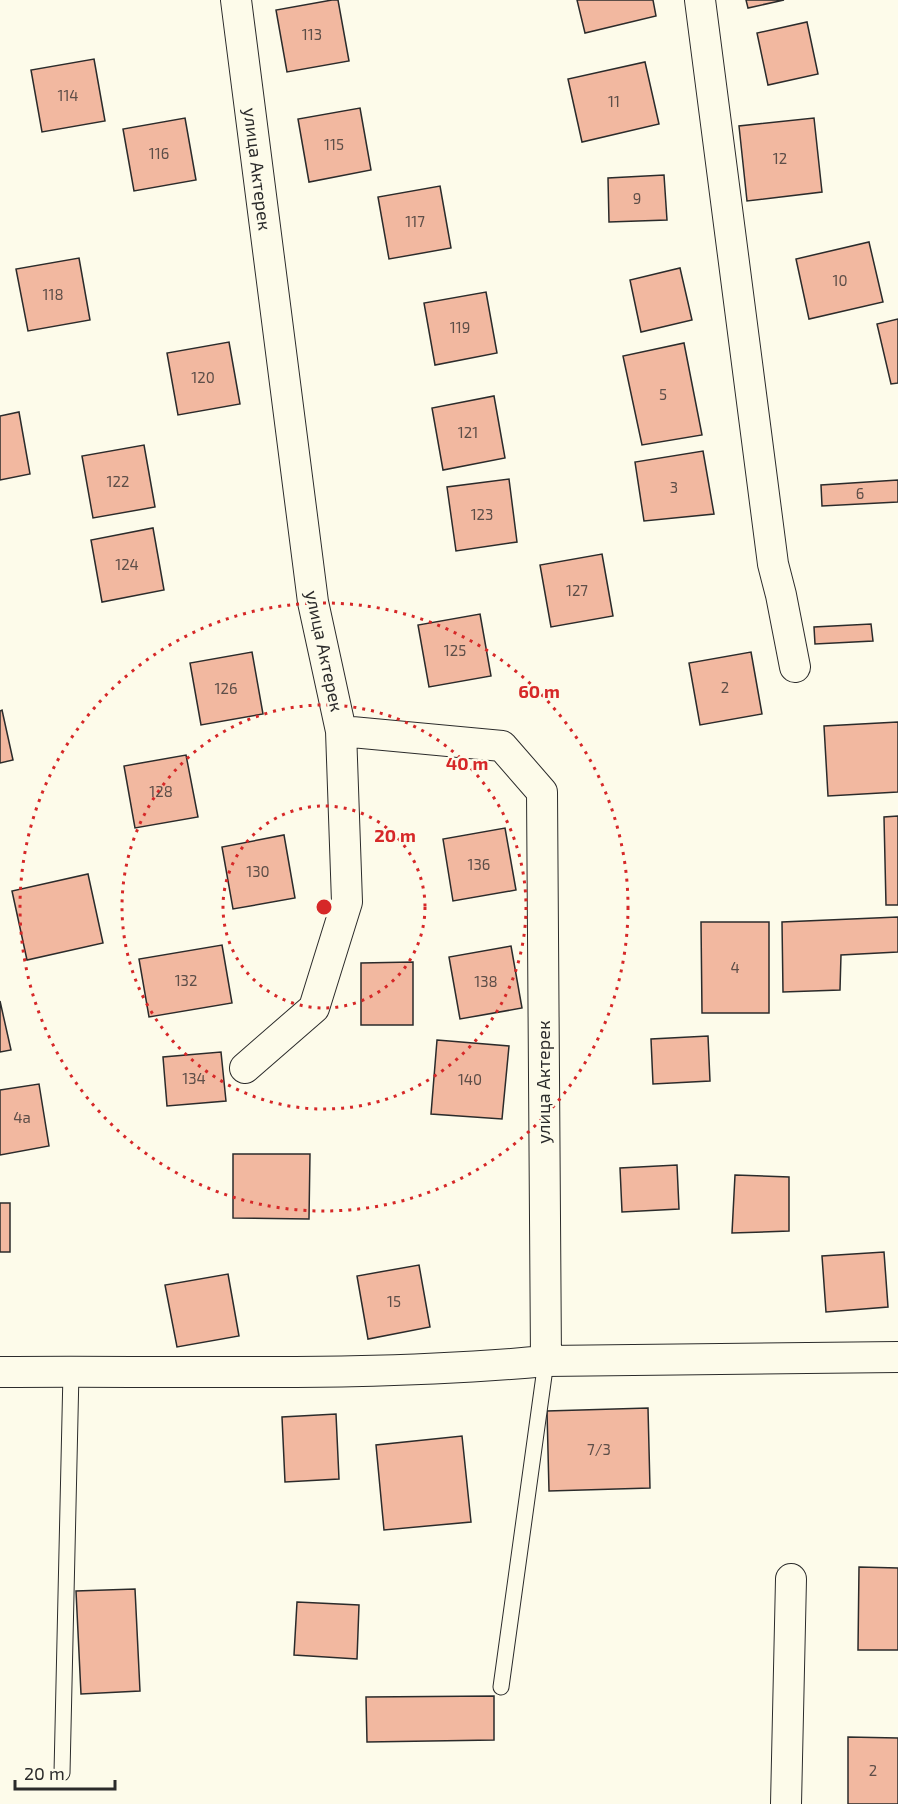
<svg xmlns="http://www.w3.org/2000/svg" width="898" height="1804" font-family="'Exo 2',sans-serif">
<rect width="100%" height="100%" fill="#fdfbea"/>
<path fill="#f2b8a0" stroke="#2b2b2b" stroke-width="1.5" d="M 332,0 L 338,0 L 349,61 L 287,72 L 276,10 Z
M 577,0 L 653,0 L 656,16 L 585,33 Z
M 746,0 L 784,0 L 748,8 Z
M 807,22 L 818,74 L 768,85 L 757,33 Z
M 94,59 L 105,121 L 42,132 L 31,70 Z
M 645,62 L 659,124 L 582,142 L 568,79 Z
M 360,108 L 371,170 L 309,182 L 298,119 Z
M 185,118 L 196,180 L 134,191 L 123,129 Z
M 814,118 L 822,192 L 747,201 L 739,126 Z
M 664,175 L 667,220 L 609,222 L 608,178 Z
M 440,186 L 451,248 L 389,259 L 378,197 Z
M 869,242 L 883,302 L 809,319 L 796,259 Z
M 79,258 L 90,320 L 28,331 L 16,269 Z
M 680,268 L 692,320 L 641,332 L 630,280 Z
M 486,292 L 497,353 L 435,365 L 424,303 Z
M 898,319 L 898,383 L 891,384 L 877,324 Z
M 229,342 L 240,404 L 178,415 L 167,353 Z
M 684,343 L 702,435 L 642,445 L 623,356 Z
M 494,396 L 505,458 L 443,470 L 432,408 Z
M 19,412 L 30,474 L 0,480 L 0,416 Z
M 144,445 L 155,507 L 93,518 L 82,456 Z
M 703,451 L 714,514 L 644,521 L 635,462 Z
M 509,479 L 517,542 L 456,551 L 447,487 Z
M 898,480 L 898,502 L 822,506 L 821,485 Z
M 153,528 L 164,590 L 102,602 L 91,540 Z
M 602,554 L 613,616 L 551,627 L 540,565 Z
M 480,614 L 491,676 L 429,687 L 418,625 Z
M 871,624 L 873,641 L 815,644 L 814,627 Z
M 252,652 L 263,714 L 201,725 L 190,663 Z
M 751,652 L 762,714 L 700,725 L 689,663 Z
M 2,710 L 13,760 L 0,763 L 0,711 Z
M 898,722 L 898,792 L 828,796 L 824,726 Z
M 186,755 L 198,817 L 135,828 L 124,766 Z
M 898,816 L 898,905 L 886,905 L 884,817 Z
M 505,828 L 516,890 L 453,901 L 443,839 Z
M 284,835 L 295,898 L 233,909 L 222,847 Z
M 88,874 L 103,943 L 27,960 L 12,891 Z
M 898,917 L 898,952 L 841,955 L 840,990 L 783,992 L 782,922 Z
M 701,922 L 769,922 L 769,1013 L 702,1013 Z
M 222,945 L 232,1003 L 149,1017 L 139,959 Z
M 511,946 L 522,1008 L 460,1019 L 449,957 Z
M 413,962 L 413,1025 L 361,1025 L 361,963 Z
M 0,1001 L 11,1050 L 0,1052 Z
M 708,1036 L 710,1081 L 653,1084 L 651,1039 Z
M 437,1040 L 509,1046 L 502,1119 L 431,1114 Z
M 221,1052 L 226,1101 L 167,1106 L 163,1057 Z
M 39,1084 L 49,1146 L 0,1155 L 0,1090 Z
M 233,1154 L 310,1154 L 309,1219 L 233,1218 Z
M 677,1165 L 679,1209 L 622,1212 L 620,1168 Z
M 735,1175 L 789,1177 L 789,1231 L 732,1233 Z
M 0,1203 L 10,1203 L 10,1252 L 0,1252 Z
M 884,1252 L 888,1307 L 826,1312 L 822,1256 Z
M 419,1265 L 430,1327 L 368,1339 L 357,1276 Z
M 228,1274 L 239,1336 L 177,1347 L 165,1285 Z
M 648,1408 L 650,1488 L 549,1491 L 547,1411 Z
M 336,1414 L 339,1479 L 285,1482 L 282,1417 Z
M 462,1436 L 471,1522 L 384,1530 L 376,1445 Z
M 859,1567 L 898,1568 L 898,1650 L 858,1650 Z
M 135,1589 L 140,1691 L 81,1694 L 76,1591 Z
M 297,1602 L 359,1605 L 357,1659 L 294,1655 Z
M 494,1696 L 494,1740 L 367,1742 L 366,1697 Z
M 848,1737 L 898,1738 L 898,1804 L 848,1804 Z"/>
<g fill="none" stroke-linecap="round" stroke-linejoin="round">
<defs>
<path id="service" d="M 501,1687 L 546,1361
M 62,1773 L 71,1372"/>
<path id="minor" d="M 236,0 L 313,602 L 341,731 L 502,746 L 542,792 L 546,1361
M 700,0 L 773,564 L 781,595 L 795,667
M 245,1068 L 314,1008 L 347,902 L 341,731
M 0,1372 C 181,1370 366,1378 546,1361 L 898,1357
M 786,1804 L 791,1579"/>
</defs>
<use href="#service" stroke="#2b2b2b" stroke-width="17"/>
<use href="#minor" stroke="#2b2b2b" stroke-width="32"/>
<use href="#service" stroke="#fdfbea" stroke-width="15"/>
<use href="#minor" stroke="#fdfbea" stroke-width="30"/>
</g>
<g fill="none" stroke="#d62828" stroke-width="3" stroke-dasharray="3 6">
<circle cx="324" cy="907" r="101"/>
<circle cx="324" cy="907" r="202"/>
<circle cx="324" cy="907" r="304"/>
</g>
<g text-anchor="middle" stroke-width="4.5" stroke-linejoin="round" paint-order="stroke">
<g font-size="15" fill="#5d4e48">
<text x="312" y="40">113</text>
<text x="68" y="101">114</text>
<text x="614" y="107">11</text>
<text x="334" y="150">115</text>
<text x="159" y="159">116</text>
<text x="780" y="164">12</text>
<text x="637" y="204">9</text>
<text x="415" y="227">117</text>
<text x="840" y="286">10</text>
<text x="53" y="300">118</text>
<text x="460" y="333">119</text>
<text x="203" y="383">120</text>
<text x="663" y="400">5</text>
<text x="468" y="438">121</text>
<text x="118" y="487">122</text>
<text x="674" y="493">3</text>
<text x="860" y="499">6</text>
<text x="482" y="520">123</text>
<text x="127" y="570">124</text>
<text x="577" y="596">127</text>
<text x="455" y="656">125</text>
<text x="725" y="693">2</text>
<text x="226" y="694">126</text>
<text x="161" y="797">128</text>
<text x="479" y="870">136</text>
<text x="258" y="877">130</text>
<text x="735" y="973">4</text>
<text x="186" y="986">132</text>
<text x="486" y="987">138</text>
<text x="194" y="1084">134</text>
<text x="470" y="1085">140</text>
<text x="22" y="1123">4а</text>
<text x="394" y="1307">15</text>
<text x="599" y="1455">7/3</text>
<text x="873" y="1776">2</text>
</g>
<g font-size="18" fill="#2b2b2b" stroke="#fdfbea">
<text transform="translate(257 169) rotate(83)" y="6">улица Актерек</text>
<text transform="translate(324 651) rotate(78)" y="6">улица Актерек</text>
<text transform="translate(544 1082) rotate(-90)" y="6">улица Актерек</text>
</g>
</g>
<circle cx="324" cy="907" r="9" fill="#d62828" stroke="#fdfbea" stroke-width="3"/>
<g font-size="18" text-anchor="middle" font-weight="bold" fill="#d62828" stroke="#fdfbea" stroke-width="4.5" stroke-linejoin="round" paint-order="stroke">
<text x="539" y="698">60 m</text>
<text x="467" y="770">40 m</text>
<text x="395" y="842">20 m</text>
</g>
<path d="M15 1780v9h100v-9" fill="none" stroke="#2b2b2b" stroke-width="3"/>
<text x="24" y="1780" font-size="18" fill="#2b2b2b" stroke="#fdfbea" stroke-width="4.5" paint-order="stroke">20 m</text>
</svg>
